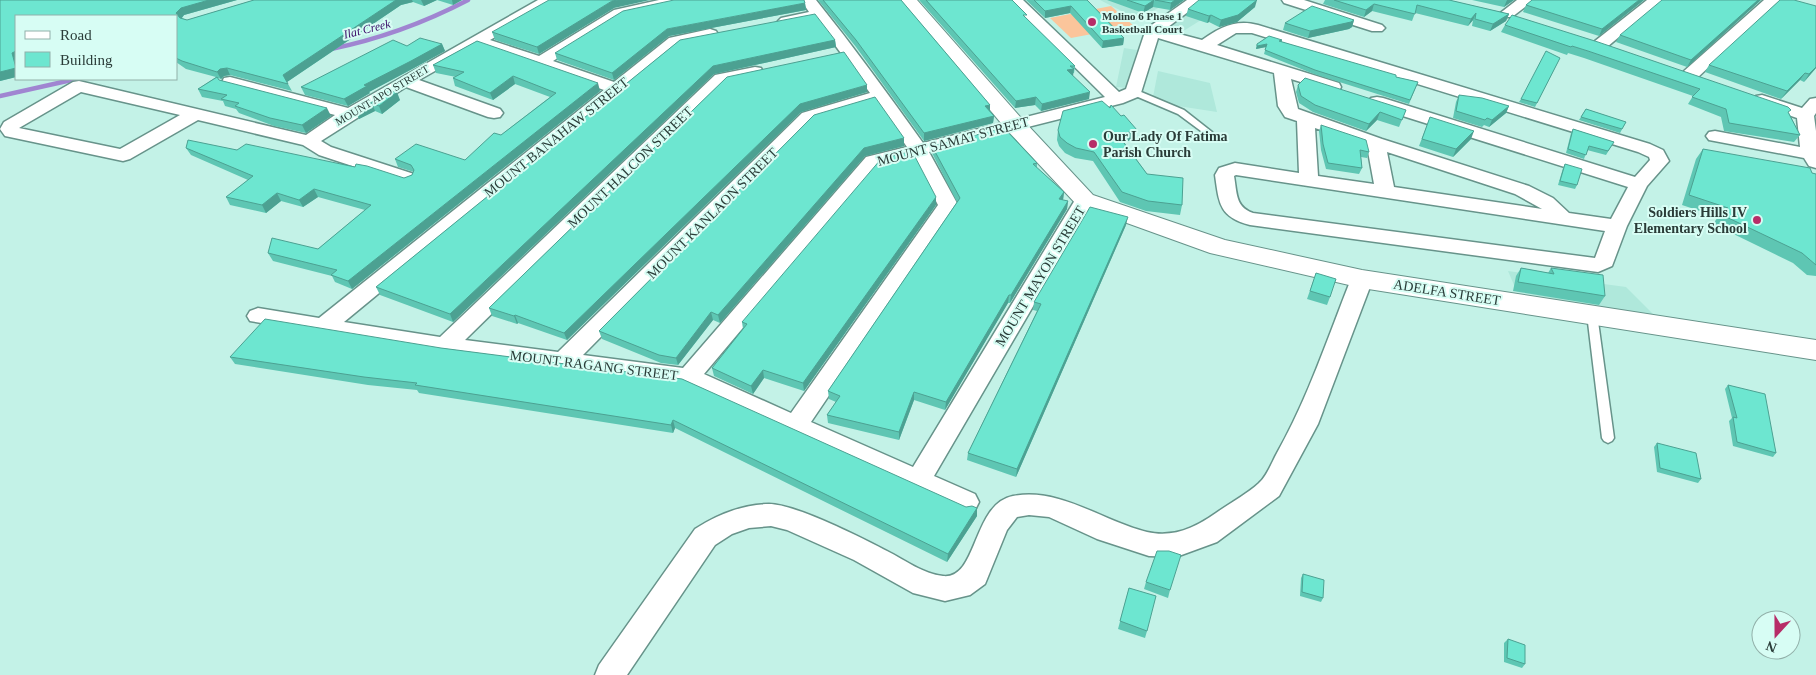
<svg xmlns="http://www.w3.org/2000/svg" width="1816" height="675" font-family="Georgia,serif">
<rect width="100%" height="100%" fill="#c3f2e7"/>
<path fill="#afe8db" d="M 1100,0 L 1174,0 L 1137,19 Z
M 1207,0 L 1233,0 L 1185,30 L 1168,23 Z
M 1124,48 L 1137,50 L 1127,88 L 1116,87 Z
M 1158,71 L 1210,83 L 1217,112 L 1152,102 Z
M 1508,271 L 1626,287 L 1656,317 L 1517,292 Z"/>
<path fill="#fbc59b" d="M 1111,6 L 1134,26 L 1071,38 L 1050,18 Z"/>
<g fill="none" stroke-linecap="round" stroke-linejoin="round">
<path stroke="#a085d1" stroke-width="4.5" d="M 331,49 C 380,39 424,23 468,0
M 0,96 L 76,79"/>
<defs>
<path id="lane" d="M 1134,89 L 1184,110 L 1212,132 L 1208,135 L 1205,134 L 1178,114 L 1131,94 L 1130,92 Z
M 1592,310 L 1597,314 L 1614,438 L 1612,441 L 1608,443 L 1604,441 L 1602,438 L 1587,314 Z"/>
<path id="street" d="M 538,0 L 556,0 L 554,3 L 490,40 L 539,56 L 614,10 L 659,0 L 687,0 L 685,3 L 624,16 L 553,61 L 614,82 L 669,38 L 710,29 L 716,31 L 718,34 L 716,37 L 680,45 L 344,322 L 440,337 L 715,75 L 755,67 L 761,68 L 763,72 L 761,76 L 727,83 L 465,340 L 558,352 L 802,113 L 870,93 L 816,19 L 786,26 L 781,24 L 778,21 L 781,18 L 809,12 L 801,0 L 816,0 C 853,46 888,94 923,143 L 1105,97 L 1007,0 L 1023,0 L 1119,92 L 1126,89 L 1146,29 L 1187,0 L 1204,0 L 1164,30 L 1202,40 C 1220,27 1236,19 1258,25 L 1650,144 L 1663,150 L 1669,161 L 1647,186 L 1627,226 L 1612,266 L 1598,272 L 1250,225 C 1219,217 1219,203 1215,175 L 1219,168 L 1235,163 L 1299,173 L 1297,121 L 1285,117 L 1278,106 L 1274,73 L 1158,38 L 1140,96 L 1123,103 L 929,152 L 958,205 L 811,422 L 913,467 L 1075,200 L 1078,196 L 1085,194 L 1092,196 L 1095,200 L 934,476 L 975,494 L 979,502 L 975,510 L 966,513 L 684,385 L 445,354 L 250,321 L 247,316 L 250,311 L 258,308 L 319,318 L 604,90 L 479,46 L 419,80 L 500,109 L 503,113 L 500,117 L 494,118 L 488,117 L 406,87 L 321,141 L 331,147 L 414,174 L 416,178 L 414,182 L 407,184 L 319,155 L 303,145 L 198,120 L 130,159 L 123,161 L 5,136 L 0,129 L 4,122 L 73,82 L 79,81 L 306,135 L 335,115 L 224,86 L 222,82 L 224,78 L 230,77 L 348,108 ZM 1236,33 L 1252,33 L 1638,152 L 1649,157 L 1650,160 L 1635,177 L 1383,98 L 1377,97 L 1371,98 L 1368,102 L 1371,106 L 1628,187 L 1611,219 L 1569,213 L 1553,198 L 1529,186 L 1382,139 L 1298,109 L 1291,79 L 1333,92 L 1339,91 L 1341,87 L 1339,83 L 1217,45 ZM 81,92 L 180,115 L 120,149 L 19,128 ZM 876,102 L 907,147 L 866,157 L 683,368 L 583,355 L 814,121 ZM 1315,128 L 1367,146 L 1374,184 L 1318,176 ZM 1387,152 L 1515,194 L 1542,209 L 1394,187 ZM 913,156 L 938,205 L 791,413 L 704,374 L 880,165 ZM 1236,175 L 1605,231 L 1595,258 L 1253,213 C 1235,207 1237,192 1234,176 Z
M 1282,0 L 1304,0 L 1382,25 L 1385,28 L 1382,31 L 1372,31 L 1284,3 Z
M 1517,0 L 1534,0 L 1512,17 L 1502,17 L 1499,14 Z
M 1647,0 L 1663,0 L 1607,47 L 1595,47 L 1593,44 L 1595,41 Z
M 1764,0 L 1780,0 L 1696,79 L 1684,79 L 1682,75 L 1684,71 Z
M 1762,95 L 1802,108 L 1810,99 L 1816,98 L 1816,113 L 1814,116 L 1816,131 L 1816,168 L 1809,166 L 1804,158 L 1709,140 L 1706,136 L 1709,132 L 1715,131 L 1800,147 L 1797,118 L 1756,104 L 1753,100 L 1756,96 Z
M 1362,272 L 1369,274 L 1373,279 L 1318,424 L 1279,496 L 1217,542 L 1176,557 L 1149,556 L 1097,539 L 1049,517 L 1029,515 L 1017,517 L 1007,530 L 985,584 L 970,595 L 945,601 L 913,593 L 854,560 L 787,530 L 771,526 L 749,528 L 732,534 L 715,545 L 627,675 L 595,675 L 599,665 L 695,529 C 717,515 743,504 769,504 C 795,504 862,538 887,551 C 905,560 923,574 943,576 C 978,580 972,504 1013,496 C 1060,487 1102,521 1147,532 C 1173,538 1195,528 1216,513 C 1230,503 1247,494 1259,483 C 1267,476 1272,462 1277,453 C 1308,398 1328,337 1351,279 L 1355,274 Z"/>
<path id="secondary" d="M 898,0 L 917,0 L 1022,119 L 1093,195 L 1225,240 L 1362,270 L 1816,340 L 1816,360 L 1362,288 L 1210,253 L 1077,205 L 1006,129 Z"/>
</defs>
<use href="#lane" stroke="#67938a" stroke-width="3"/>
<use href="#street" stroke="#67938a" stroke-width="3"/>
<use href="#secondary" stroke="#67938a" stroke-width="2"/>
<use href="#lane" fill="#fff" fill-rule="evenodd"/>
<use href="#street" fill="#fff" fill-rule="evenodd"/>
<use href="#secondary" fill="#fff" fill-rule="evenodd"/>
</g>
<path fill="#5ec6b3" d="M 0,0 L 237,0 L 184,15 L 182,18 L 187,20 L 254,0 L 437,0 L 424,6 L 413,2 L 401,5 L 287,82 L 292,91 L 230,75 L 224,76 L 221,79 L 218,78 L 219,80 L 331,116 L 306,133 L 274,126 L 239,113 L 236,109 L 225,106 L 223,101 L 202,97 L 198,89 L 216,77 L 186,69 L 176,62 L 176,16 L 16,16 L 16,77 L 0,81 Z
M 437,0 L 462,0 L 453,5 Z
M 818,0 L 901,0 L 990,105 L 990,111 L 994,116 L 993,123 L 924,141 L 856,47 Z
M 919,0 L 1012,0 L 1026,18 L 1075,66 L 1074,73 L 1073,73 L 1073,76 L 1089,99 L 1041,111 L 1035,105 L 1015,108 Z
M 1026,0 L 1087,0 L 1124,38 L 1123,45 L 1102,48 L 1070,13 L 1045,18 Z
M 1107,0 L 1184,0 L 1170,10 L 1153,7 L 1143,13 Z
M 1325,0 L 1449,0 L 1509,14 L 1506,21 L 1490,31 L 1472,26 L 1473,20 L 1468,26 L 1415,13 L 1412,21 L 1372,11 L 1364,17 L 1323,4 Z
M 1472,0 L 1514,0 L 1504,7 Z
M 1532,0 L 1644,0 L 1599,36 L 1523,12 L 1526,5 Z
M 1761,0 L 1687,67 L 1616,42 L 1620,35 Z
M 805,3 L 806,10 L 669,36 L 614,80 L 557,60 L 555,53 Z
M 1255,7 L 1237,22 L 1219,27 L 1209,22 L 1207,23 L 1186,16 L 1188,9 Z
M 614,8 L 539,54 L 495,40 L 492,32 Z
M 1354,20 L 1352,27 L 1349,29 L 1308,38 L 1283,30 L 1285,23 Z
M 1505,25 L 1789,113 L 1800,135 L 1794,142 L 1724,131 L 1721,117 L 1688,104 L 1693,96 L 1584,58 L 1568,53 L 1567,55 L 1501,32 Z
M 680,40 L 835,40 L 836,47 L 714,74 L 453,322 L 380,295 L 376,287 Z
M 1282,40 L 1282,42 L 1396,77 L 1418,82 L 1409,104 L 1314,74 L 1264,54 L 1266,47 L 1256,49 L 1256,48 L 1257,44 Z
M 477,41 L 600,91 L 352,289 L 335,282 L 332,276 L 273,261 L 268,253 L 318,249 L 365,210 L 318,197 L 303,207 L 281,201 L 266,213 L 230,205 L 226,197 L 248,180 L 191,155 L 186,148 L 237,150 L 404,178 L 412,175 L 414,172 L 398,167 L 395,159 L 465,160 L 501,135 L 550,97 L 515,84 L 493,100 L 455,86 L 453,78 L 456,77 L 436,73 L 433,65 Z
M 442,44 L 445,51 L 414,68 L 369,92 L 370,93 L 348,106 L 305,95 L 301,87 L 407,46 Z
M 1560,58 L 1535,107 L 1519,102 L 1521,99 Z
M 1709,65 L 1816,68 L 1804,82 L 1800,80 L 1781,99 L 1705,72 Z
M 727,77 L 867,92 L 801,112 L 567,340 L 518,323 L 517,324 L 492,316 L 489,308 Z
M 1298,85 L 1406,110 L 1399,127 L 1377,120 L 1366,131 L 1313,112 L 1299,103 L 1296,92 Z
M 389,91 L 400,100 L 382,114 L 375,111 L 359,119 L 356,112 Z
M 1459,95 L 1509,106 L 1506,113 L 1489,127 L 1484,125 L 1482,127 L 1453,118 L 1456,102 Z
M 1586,109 L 1626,122 L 1620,133 L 1579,120 Z
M 814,115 L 904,146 L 865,156 L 720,323 L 713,320 L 678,365 L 661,363 L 602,339 L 599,331 Z
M 1430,117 L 1471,139 L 1453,157 L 1419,146 Z
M 1321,125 L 1369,152 L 1367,158 L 1361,157 L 1362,168 L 1359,174 L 1326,169 L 1321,150 L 1319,131 Z
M 1573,129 L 1614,142 L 1606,155 L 1587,150 L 1584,159 L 1566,153 L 1571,133 Z
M 1058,130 L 1135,139 L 1124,142 L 1147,174 L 1182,205 L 1180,215 L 1146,211 L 1120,202 L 1093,161 L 1075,158 L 1065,153 L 1059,146 L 1057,140 Z
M 932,146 L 1037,163 L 1037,168 L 1064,192 L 1063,200 L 1068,201 L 1067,209 L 1010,303 L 1008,303 L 945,410 L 914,400 L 899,440 L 828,423 L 827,415 L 836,402 L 829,399 L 828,391 L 957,202 L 932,153 Z
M 1703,149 L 1816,174 L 1816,276 L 1807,275 L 1793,263 L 1713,224 L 1718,217 L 1682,205 L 1696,159 Z
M 1565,164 L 1577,185 L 1575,189 L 1558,185 L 1563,168 Z
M 936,205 L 804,391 L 764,378 L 753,394 L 714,376 L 712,368 L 743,329 L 742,322 Z
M 1126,225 L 1016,477 L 967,460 L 968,453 L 1037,311 L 1033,310 L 1034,302 Z
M 1521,268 L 1548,273 L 1551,268 L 1605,296 L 1599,305 L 1513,291 L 1516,276 Z
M 1316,273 L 1330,297 L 1327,305 L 1307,299 Z
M 441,348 L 682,379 L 977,516 L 947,562 L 675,428 L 673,433 L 419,393 L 417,390 L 368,385 L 235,364 L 230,357 Z
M 1728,385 L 1776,453 L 1773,457 L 1733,446 L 1729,421 L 1732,418 L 1725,389 Z
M 1657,443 L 1701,479 L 1698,483 L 1657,472 L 1654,447 Z
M 1303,574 L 1323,598 L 1321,602 L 1300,596 L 1301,578 Z
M 1146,582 L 1170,590 L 1168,598 L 1144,589 Z
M 1129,588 L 1147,631 L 1145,638 L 1118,629 Z
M 1508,639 L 1525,664 L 1522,668 L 1504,662 L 1504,643 Z"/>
<path fill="#4ca192" d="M 209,0 L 237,0 L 184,15 L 180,20 L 176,13 L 181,8 Z
M 396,0 L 412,0 L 413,2 L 401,5 L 287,82 L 283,75 Z
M 421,0 L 437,0 L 424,6 Z
M 452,0 L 462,0 L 453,5 Z
M 618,0 L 650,0 L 614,8 L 539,54 L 537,47 L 612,1 Z
M 1154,0 L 1153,7 L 1143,13 L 1145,6 Z
M 1175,0 L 1184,0 L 1170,10 L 1171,3 Z
M 1257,0 L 1255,7 L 1237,22 L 1219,27 L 1221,20 Z
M 1507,0 L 1514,0 L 1504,7 Z
M 1639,0 L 1644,0 L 1599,36 L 1602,29 Z
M 1758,0 L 1761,0 L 1687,67 L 1691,60 Z
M 805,3 L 806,10 L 669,36 L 614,80 L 612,73 L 667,29 Z
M 1374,4 L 1372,11 L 1364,17 L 1366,10 Z
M 1071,6 L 1070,13 L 1045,18 L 1045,11 Z
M 1476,13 L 1473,20 L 1468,26 L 1471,19 Z
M 1509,14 L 1506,21 L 1490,31 L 1493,24 Z
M 1211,15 L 1209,22 L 1207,23 L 1209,16 Z
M 1354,20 L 1352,27 L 1349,29 L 1308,38 L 1310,31 Z
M 1124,38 L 1123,45 L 1102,48 L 1103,41 Z
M 835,40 L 836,47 L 714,74 L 453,322 L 450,314 L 713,66 Z
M 442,44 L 445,51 L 414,68 L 369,92 L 370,93 L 348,106 L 344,99 L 364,85 Z
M 1267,44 L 1266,47 L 1256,49 L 1257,46 Z
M 16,51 L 16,67 L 12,53 Z
M 1816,67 L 1816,68 L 1804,82 L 1809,74 Z
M 16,68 L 16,77 L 0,81 L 0,72 Z
M 227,68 L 230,75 L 224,76 L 221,79 L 217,72 L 220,69 Z
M 1074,69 L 1073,76 L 1067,70 Z
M 1805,73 L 1800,80 L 1781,99 L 1787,91 Z
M 513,76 L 515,84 L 493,100 L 490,93 Z
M 598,83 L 600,91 L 352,289 L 348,281 Z
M 867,85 L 867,92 L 801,112 L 567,340 L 564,333 L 800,104 Z
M 397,92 L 400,100 L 382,114 L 379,106 Z
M 1090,92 L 1089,99 L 1041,111 L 1042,104 Z
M 1036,97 L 1035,105 L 1015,108 L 1016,101 Z
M 372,103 L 375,111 L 359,119 L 356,112 Z
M 990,105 L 990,113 L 985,106 Z
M 1509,106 L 1506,113 L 1489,127 L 1492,120 Z
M 327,108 L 331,116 L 306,133 L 302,125 Z
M 1380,112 L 1377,120 L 1366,131 L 1369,124 Z
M 994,116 L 993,123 L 924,141 L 924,133 Z
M 1137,130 L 1135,139 L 1117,144 L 1118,135 Z
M 1474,131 L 1471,139 L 1453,157 L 1456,149 Z
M 904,138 L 904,146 L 865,156 L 720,323 L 718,315 L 864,148 Z
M 314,189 L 318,197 L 303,207 L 299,200 Z
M 1064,192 L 1063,200 L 1059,199 Z
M 277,193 L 281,201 L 266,213 L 262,205 Z
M 936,197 L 936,205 L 804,391 L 803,383 Z
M 1068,201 L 1067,209 L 1010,303 L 1011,295 Z
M 1128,217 L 1126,225 L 1016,477 L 1017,469 Z
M 1009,295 L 1008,303 L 945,410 L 946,402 Z
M 711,312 L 713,320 L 678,365 L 676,358 Z
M 515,315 L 518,323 L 517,324 L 514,316 Z
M 763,370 L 764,378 L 753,394 L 751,386 Z
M 914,392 L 914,400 L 899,440 L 899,432 Z
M 673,420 L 675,428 L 673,433 L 671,425 Z
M 977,508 L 977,516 L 947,562 L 948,554 Z"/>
<path fill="#6de6d0" stroke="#4ca192" d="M 0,0 L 209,0 L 181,8 L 176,13 L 180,18 L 187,20 L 254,0 L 396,0 L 283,75 L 288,84 L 227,68 L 220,69 L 217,72 L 182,61 L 176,58 L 176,16 L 16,16 L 16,51 L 12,53 L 16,68 L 0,72 Z
M 549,0 L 618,0 L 612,1 L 537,47 L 492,32 Z
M 674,0 L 804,0 L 805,3 L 667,29 L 612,73 L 555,53 L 623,11 Z
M 823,0 L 901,0 L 990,105 L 985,106 L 994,116 L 924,133 L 856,40 Z
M 926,0 L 1012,0 L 1027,15 L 1023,15 L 1075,66 L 1070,66 L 1074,69 L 1067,70 L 1090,92 L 1042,104 L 1036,97 L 1016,101 Z
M 1034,0 L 1087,0 L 1124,38 L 1103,41 L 1071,6 L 1045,11 Z
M 1127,0 L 1154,0 L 1145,6 Z
M 1155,0 L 1175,0 L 1171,3 Z
M 1199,0 L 1257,0 L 1238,15 L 1221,20 L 1211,15 L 1209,16 L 1188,9 Z
M 1334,0 L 1449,0 L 1509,14 L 1493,24 L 1475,19 L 1476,13 L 1471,19 L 1417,5 L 1415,14 L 1374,4 L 1366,10 Z
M 1532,0 L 1639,0 L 1602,29 L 1526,5 Z
M 1662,0 L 1758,0 L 1691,60 L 1620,35 Z
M 1780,0 L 1794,0 L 1816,6 L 1816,67 L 1809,74 L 1805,73 L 1787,91 L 1709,65 Z
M 1312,6 L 1354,20 L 1351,22 L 1310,31 L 1285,23 Z
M 815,14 L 835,40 L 713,66 L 450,314 L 376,287 L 680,40 Z
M 1512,15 L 1598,42 L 1788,107 L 1791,110 L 1788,112 L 1800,135 L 1729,123 L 1726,109 L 1692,97 L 1700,89 L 1588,51 L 1572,46 L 1571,47 L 1505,25 Z
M 1269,36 L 1282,40 L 1279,41 L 1396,75 L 1396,77 L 1418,82 L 1410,100 L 1315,70 L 1265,50 L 1267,44 L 1257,46 L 1257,44 Z
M 420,38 L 442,44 L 411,61 L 364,85 L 367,86 L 344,99 L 301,87 L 393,40 L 407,46 Z
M 477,41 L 598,83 L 348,281 L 331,275 L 337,270 L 268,253 L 272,238 L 318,249 L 371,205 L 314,189 L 299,200 L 277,193 L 262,205 L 226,197 L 253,176 L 186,148 L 188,140 L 237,150 L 246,144 L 355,167 L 356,164 L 367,166 L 404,178 L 412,175 L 414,170 L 411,165 L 395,159 L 416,144 L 465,160 L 494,133 L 501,135 L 556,93 L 513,76 L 490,93 L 453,78 L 464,72 L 433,65 Z
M 1546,51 L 1560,58 L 1537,103 L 1521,99 Z
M 844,52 L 867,85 L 800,104 L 564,333 L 515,315 L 514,316 L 489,308 L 727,77 Z
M 217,77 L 219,80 L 327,108 L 302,125 L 270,118 L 235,106 L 239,103 L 221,99 L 227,95 L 198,89 Z
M 1305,78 L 1406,110 L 1402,120 L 1380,112 L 1369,124 L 1315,105 L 1301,96 L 1298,85 Z
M 389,91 L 397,92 L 379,106 L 372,103 L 356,112 Z
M 1459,95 L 1482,98 L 1509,106 L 1492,120 L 1487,118 L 1485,120 L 1456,111 Z
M 875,97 L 904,138 L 864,148 L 718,315 L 711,312 L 676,358 L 659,355 L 599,331 L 814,115 Z
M 1102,101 L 1110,108 L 1111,105 L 1121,116 L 1124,115 L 1137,130 L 1118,135 L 1147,174 L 1183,178 L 1182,205 L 1148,201 L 1122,192 L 1094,152 L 1076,148 L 1067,143 L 1060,137 L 1058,130 L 1063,111 Z
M 1586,109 L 1626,122 L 1622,129 L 1581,117 Z
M 1430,117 L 1474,131 L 1456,149 L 1422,139 Z
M 1321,125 L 1366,140 L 1369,152 L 1360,150 L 1362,168 L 1328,163 L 1323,144 Z
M 1004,128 L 1037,163 L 1033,164 L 1064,192 L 1059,199 L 1068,201 L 1011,295 L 1009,295 L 946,402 L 914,392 L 899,432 L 827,415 L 840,396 L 828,391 L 960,198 L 932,146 Z
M 1573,129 L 1614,142 L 1608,151 L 1589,146 L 1586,155 L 1568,149 Z
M 1703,149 L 1810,168 L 1812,173 L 1816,174 L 1816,265 L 1802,253 L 1720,214 L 1728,208 L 1689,195 Z
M 912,151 L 936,197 L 803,383 L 763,370 L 751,386 L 712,368 L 747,324 L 742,322 L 881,159 Z
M 1565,164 L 1582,169 L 1577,185 L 1560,181 Z
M 1090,207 L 1128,217 L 1017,469 L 968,453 L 1041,304 L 1034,302 Z
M 1521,268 L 1554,274 L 1551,268 L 1603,275 L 1605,296 L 1518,282 Z
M 1316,273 L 1336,279 L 1330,297 L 1310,291 Z
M 265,319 L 441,348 L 682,379 L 966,507 L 972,506 L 977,508 L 948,554 L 673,420 L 671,425 L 415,385 L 417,383 L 364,377 L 230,357 Z
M 1728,385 L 1765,394 L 1776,453 L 1737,442 L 1733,417 L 1737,418 Z
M 1657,443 L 1696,453 L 1701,479 L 1660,468 Z
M 1157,551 L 1169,551 L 1181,555 L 1170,590 L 1146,582 Z
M 1303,574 L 1324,580 L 1323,598 L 1302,592 Z
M 1129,588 L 1156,596 L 1147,631 L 1120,621 Z
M 1508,639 L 1525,645 L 1525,664 L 1507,658 Z"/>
<g fill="#b72d68" stroke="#d7fdf4" stroke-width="2">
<circle cx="1092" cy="22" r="5"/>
<circle cx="1093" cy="144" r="5"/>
<circle cx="1757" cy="220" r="5"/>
</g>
<g text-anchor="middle" stroke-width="4" stroke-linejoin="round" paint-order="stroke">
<g font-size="11" font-weight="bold" fill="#2a3c38" stroke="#d7fdf4" text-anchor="start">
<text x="1102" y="20">Molino 6 Phase 1<tspan x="1102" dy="13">Basketball Court</tspan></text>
</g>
<g font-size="11" fill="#2a3c38" stroke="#d7fdf4">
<text transform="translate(382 95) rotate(-31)" y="4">MOUNT APO STREET</text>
</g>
<g font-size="12" font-style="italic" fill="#390a67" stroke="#d7fdf4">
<text transform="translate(367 29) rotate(-14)" y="4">Ilat Creek</text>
</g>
<g font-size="14" font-weight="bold" fill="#2a3c38" stroke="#d7fdf4" text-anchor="start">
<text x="1103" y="141">Our Lady Of Fatima<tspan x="1103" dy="16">Parish Church</tspan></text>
<text x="1747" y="217" text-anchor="end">Soldiers Hills IV<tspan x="1747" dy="16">Elementary School</tspan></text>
</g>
<g font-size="14" fill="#2a3c38" stroke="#d7fdf4">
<text transform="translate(556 137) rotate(-39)" y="5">MOUNT BANAHAW STREET</text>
<text transform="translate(953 141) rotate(-15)" y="5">MOUNT SAMAT STREET</text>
<text transform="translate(630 167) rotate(-44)" y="5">MOUNT HALCON STREET</text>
<text transform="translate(712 213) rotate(-45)" y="5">MOUNT KANLAON STREET</text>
<text transform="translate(1040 276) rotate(-59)" y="5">MOUNT MAYON STREET</text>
<text transform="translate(1447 292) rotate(9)" y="5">ADELFA STREET</text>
<text transform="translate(594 365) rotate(7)" y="5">MOUNT RAGANG STREET</text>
</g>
</g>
<rect x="15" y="15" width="162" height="65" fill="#d7fdf4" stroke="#92b0a9"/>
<rect x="25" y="31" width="25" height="8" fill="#ffffff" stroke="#92b0a9"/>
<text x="60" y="40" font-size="15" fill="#2a3c38">Road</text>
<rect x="25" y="52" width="25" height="15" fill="#6de6d0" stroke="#92b0a9"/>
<text x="60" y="65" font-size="15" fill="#2a3c38">Building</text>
<g transform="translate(1776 635) rotate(201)"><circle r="24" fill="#d7fdf4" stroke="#92b0a9"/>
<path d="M0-4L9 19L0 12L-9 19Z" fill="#b72d68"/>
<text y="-8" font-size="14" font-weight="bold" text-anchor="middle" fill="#2a3c38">N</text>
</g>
</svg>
